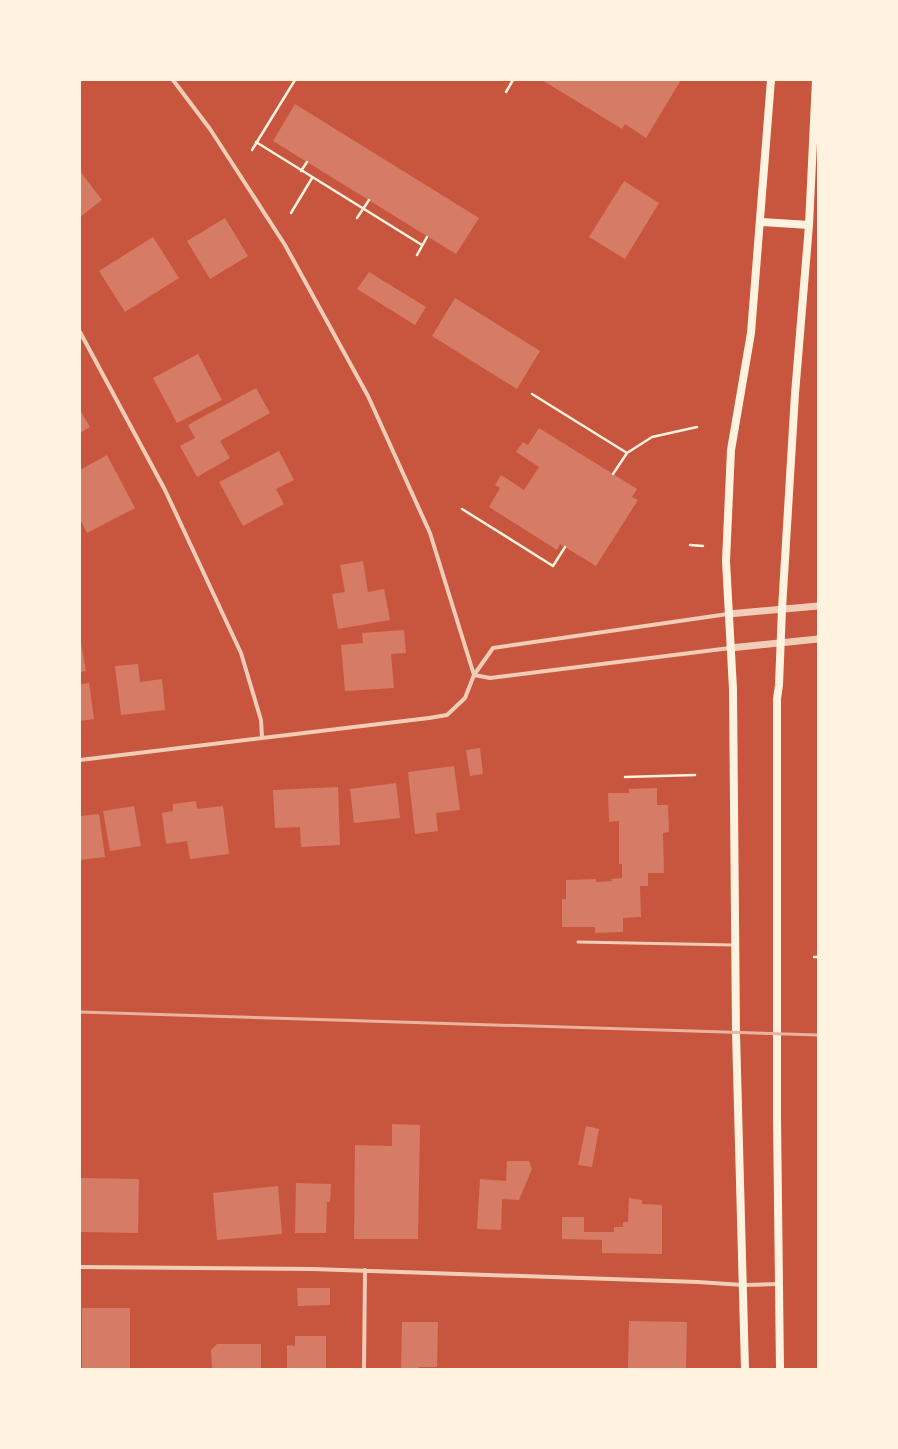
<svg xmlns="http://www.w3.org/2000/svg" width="898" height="1449" font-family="'Golos Text',sans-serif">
<rect width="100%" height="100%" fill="#c8553d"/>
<path fill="#d67c66" d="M 542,80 L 681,80 L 646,138 L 625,124 L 622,129 Z
M 295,104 L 479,218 L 456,254 L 273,141 Z
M 80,171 L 102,200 L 80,217 Z
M 624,181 L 659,203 L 625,259 L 589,237 Z
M 225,218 L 248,256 L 210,279 L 187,241 Z
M 153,237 L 179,278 L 125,312 L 99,271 Z
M 369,272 L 426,307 L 415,325 L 357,289 Z
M 455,298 L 540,351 L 517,389 L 432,336 Z
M 198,354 L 222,400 L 177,423 L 153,378 Z
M 256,388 L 270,413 L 220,441 L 230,458 L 197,477 L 180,446 L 195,438 L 188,425 Z
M 80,410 L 90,427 L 80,433 Z
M 539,428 L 637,489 L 632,497 L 638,500 L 596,566 L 560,544 L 557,550 L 489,507 L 500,488 L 495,485 L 501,475 L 524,490 L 539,467 L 516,452 L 523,442 L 528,445 Z
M 279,451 L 294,480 L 276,489 L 284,504 L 243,526 L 219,482 Z
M 107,455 L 135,508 L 87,533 L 80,519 L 80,470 Z
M 363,561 L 368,592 L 384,589 L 390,620 L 338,629 L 332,594 L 345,592 L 340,565 Z
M 404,630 L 406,653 L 391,654 L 394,688 L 345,691 L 341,645 L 363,643 L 362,633 Z
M 80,637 L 86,671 L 80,672 Z
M 138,664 L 140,682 L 162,679 L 165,710 L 121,715 L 115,666 Z
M 89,683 L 94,719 L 80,721 L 80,684 Z
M 480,748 L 483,774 L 470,776 L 466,750 Z
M 454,766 L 460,810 L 436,813 L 438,831 L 415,834 L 408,772 Z
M 396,783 L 400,818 L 354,823 L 350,789 Z
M 338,787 L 340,845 L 301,847 L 300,827 L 275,828 L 273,790 Z
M 657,788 L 657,805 L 668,805 L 669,832 L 663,833 L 664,873 L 648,873 L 648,886 L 640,886 L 641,917 L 623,918 L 623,932 L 595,933 L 595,927 L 562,927 L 562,899 L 566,899 L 566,880 L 596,879 L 596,882 L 612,881 L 611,879 L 622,878 L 622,864 L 619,864 L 619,821 L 609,822 L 608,793 L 629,793 L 629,789 Z
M 196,801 L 197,809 L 223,806 L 229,854 L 190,859 L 187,841 L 166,844 L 162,813 L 173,811 L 173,804 Z
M 134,806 L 141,846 L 110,851 L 103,811 Z
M 99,814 L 105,857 L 80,860 L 80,816 Z
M 392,1124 L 420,1125 L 418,1239 L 354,1239 L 355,1145 L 392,1146 Z
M 586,1126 L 599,1129 L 592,1167 L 578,1165 Z
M 507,1161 L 529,1161 L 532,1169 L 519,1200 L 502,1199 L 501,1230 L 477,1229 L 480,1179 L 506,1181 Z
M 80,1178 L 139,1179 L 138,1233 L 80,1232 Z
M 296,1183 L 331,1184 L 330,1202 L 327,1202 L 326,1233 L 295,1233 Z
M 278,1186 L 282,1234 L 217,1240 L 213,1193 Z
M 629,1198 L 642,1200 L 642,1204 L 662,1205 L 662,1254 L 602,1253 L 602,1240 L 562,1239 L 562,1217 L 584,1217 L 584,1232 L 614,1232 L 614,1227 L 623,1227 L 623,1222 L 628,1222 Z
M 297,1288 L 330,1288 L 330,1305 L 298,1306 Z
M 82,1308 L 130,1308 L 130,1369 L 82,1369 Z
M 629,1321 L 687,1322 L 686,1369 L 628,1369 Z
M 402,1322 L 438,1322 L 437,1367 L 419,1367 L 419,1369 L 401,1369 Z
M 295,1336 L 326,1336 L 326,1369 L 287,1369 L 287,1345 L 295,1346 Z
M 217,1344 L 261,1344 L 261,1369 L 212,1369 L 211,1350 Z"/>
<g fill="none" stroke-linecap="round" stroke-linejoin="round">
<path stroke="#fff3e0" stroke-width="2.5" d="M 506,92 L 513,80
M 256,142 L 422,245
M 252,150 L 295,80
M 301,171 L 307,162
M 291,213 L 312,178
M 357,218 L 369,200
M 417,255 L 427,237
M 532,394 L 627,453
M 613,474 L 627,453 L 652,437 L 697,427
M 462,509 L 553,566 L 565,547
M 690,545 L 703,546
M 625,777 L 695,775
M 814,957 L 818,957"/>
<path stroke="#f1ccb7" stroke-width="3" d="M 578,942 L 734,945"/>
<path stroke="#f1ccb7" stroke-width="4" d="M 173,80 L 210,129 L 285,245 L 368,396 L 430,533 L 474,675
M 80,332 L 165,490 L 241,653 L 261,720 L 262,737
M 474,675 L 490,678 L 730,648
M 80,760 L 429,718 L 447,715 L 465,698 L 474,675 L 493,648 L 728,614
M 80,1267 L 312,1269 L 698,1282 L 743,1285 L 778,1284
M 364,1369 L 365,1270"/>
<path stroke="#f1ccb7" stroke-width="7" d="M 728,614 L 818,606
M 730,648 L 818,639"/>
<path stroke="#fff3e0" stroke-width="8" d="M 761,222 L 809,225
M 745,1369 L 736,1033 L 733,689 L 726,561 L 731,450 L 751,333 L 771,80
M 780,1369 L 777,1117 L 777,699 L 779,685 L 782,609 L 795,394 L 809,225 L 816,80"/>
<path stroke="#e9b49f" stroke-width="3" d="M 80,1012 L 818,1035"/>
</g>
<rect width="898" height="1449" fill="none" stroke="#fff3e0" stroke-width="162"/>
</svg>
